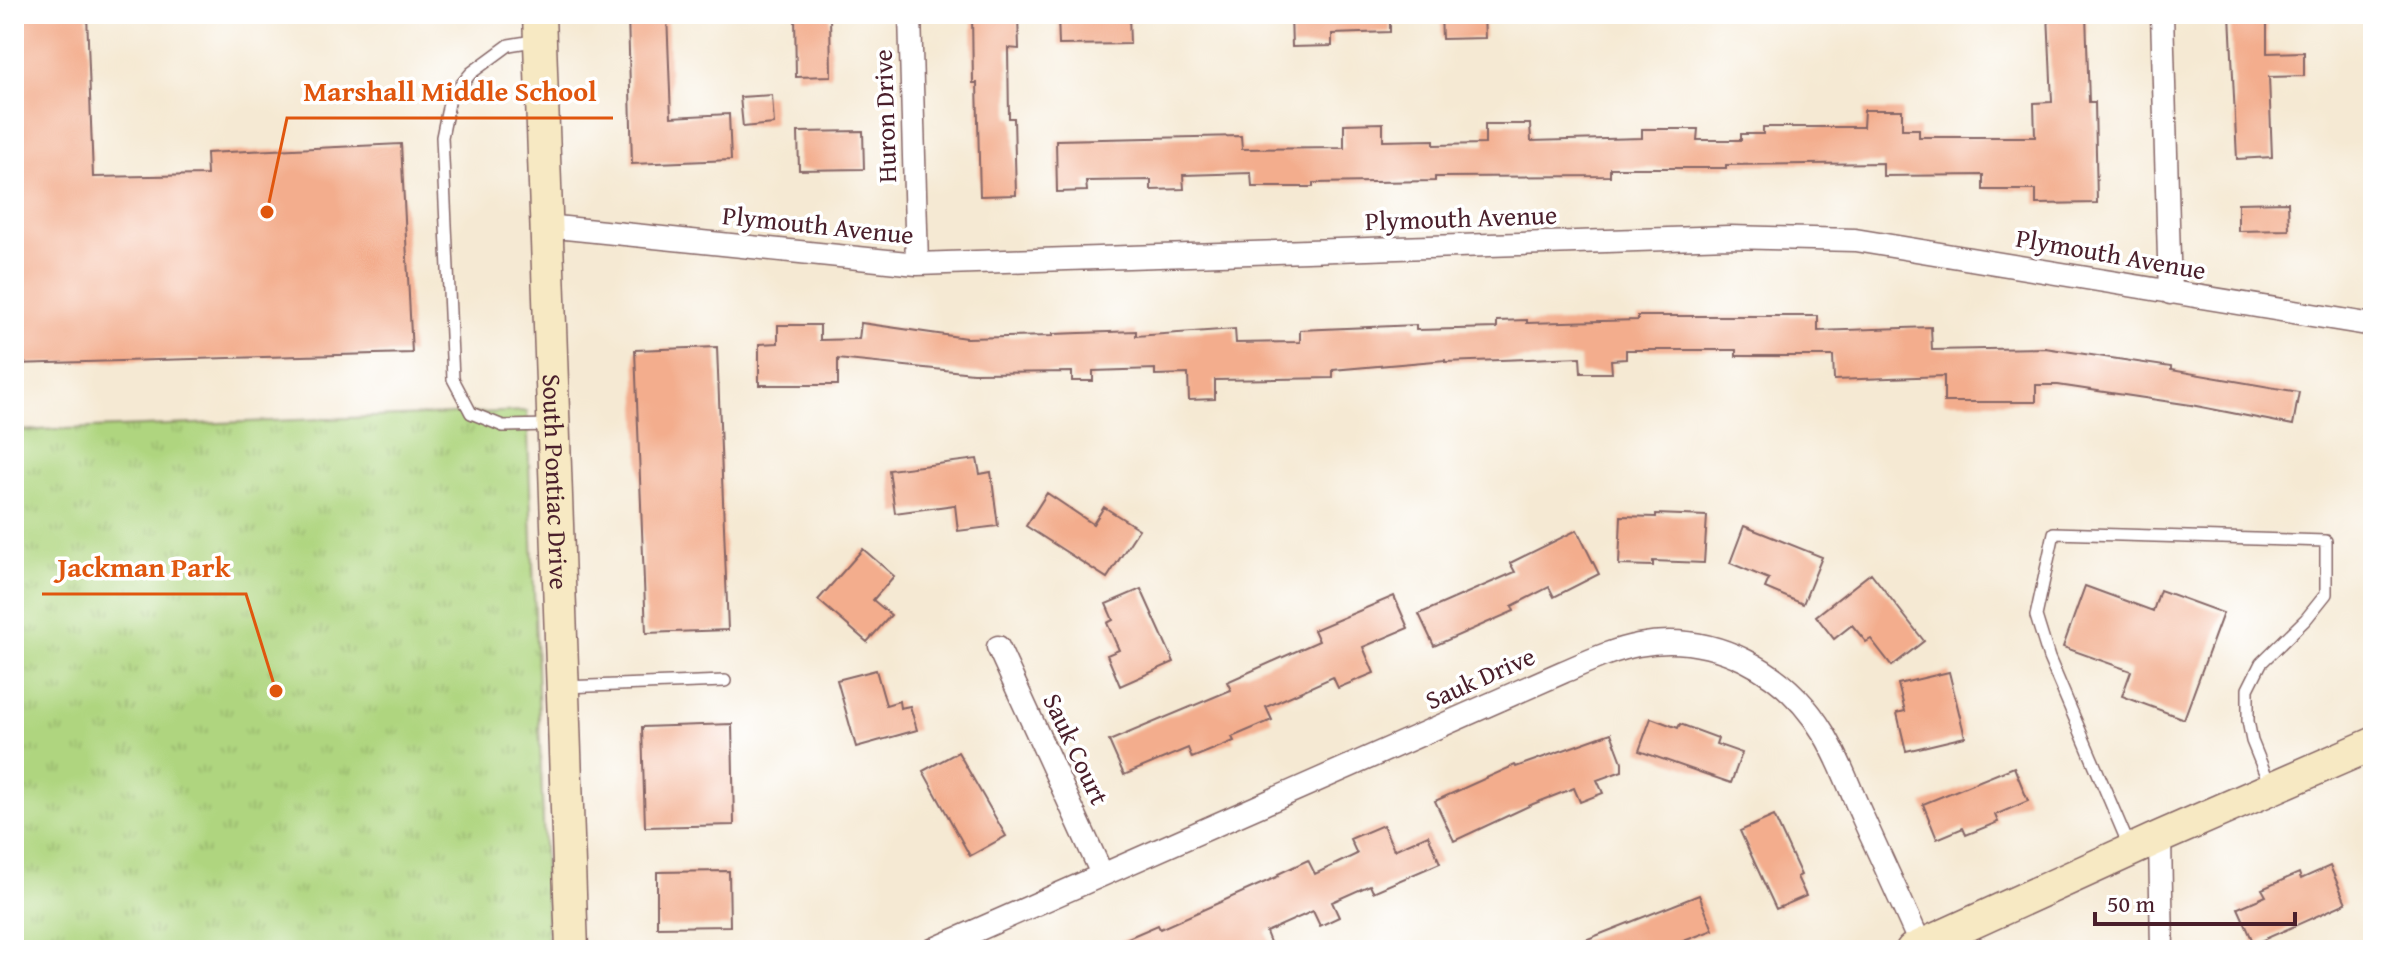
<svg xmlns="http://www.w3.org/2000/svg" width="2387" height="964" font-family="'Gentium Book Plus',serif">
<defs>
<pattern id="grass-tufts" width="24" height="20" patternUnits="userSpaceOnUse" patternTransform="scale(2)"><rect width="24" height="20" fill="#afd57f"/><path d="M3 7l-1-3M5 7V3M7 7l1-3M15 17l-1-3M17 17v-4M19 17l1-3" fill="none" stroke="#98b66e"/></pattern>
</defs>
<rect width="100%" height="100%" fill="#fff"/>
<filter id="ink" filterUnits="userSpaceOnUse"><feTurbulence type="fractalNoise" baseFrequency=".0125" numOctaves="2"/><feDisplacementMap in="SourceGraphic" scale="16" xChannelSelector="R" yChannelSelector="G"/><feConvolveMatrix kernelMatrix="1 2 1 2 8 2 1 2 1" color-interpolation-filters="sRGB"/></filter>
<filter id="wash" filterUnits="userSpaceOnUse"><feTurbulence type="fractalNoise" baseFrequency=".006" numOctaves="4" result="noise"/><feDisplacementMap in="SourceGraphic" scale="32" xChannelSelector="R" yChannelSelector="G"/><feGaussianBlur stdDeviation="1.8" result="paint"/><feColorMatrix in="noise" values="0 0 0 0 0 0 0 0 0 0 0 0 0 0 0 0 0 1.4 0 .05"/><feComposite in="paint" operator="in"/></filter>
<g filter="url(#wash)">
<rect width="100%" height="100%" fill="#f5e9d3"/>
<path fill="url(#grass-tufts)" stroke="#7c7a55" stroke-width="2" d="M 527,411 L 548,950 L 14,950 L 14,431 Z"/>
<g id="blocks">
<path fill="#f3ad8d" d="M 14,14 L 87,14 L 93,177 L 207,175 L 206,153 L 401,144 L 412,353 L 14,364 Z
M 628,14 L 667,14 L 671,117 L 729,114 L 731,160 L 632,164 Z
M 795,14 L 830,14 L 831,76 L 796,77 Z
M 972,14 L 1018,14 L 1019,49 L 1008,48 L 1009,118 L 1014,118 L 1016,195 L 980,196 L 977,83 L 973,83 Z
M 1058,14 L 1129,14 L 1130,44 L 1059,45 Z
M 1291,14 L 1390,14 L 1390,32 L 1332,34 L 1332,46 L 1292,47 Z
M 1441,14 L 1484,14 L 1485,38 L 1442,39 Z
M 2048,14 L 2086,14 L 2089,102 L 2095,102 L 2097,203 L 2036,204 L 2036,190 L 1983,190 L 1983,175 L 1883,176 L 1883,163 L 1726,165 L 1726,168 L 1610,168 L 1610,176 L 1435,177 L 1435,181 L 1313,183 L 1313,187 L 1252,187 L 1251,173 L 1183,175 L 1184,189 L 1151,190 L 1151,180 L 1086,181 L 1087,191 L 1057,192 L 1056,140 L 1241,136 L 1242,149 L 1344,148 L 1344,124 L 1383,123 L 1383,141 L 1434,140 L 1434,145 L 1485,144 L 1485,124 L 1530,124 L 1531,141 L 1642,138 L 1642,129 L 1698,129 L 1697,140 L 1741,140 L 1741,134 L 1763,134 L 1763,127 L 1863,127 L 1864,110 L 1902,110 L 1902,129 L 1919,129 L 1919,137 L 2035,137 L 2034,103 L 2052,102 Z
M 2230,14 L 2267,14 L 2267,53 L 2304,52 L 2304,76 L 2269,77 L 2272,157 L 2237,159 Z
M 772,95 L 774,124 L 743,127 L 740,97 Z
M 863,131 L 864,169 L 799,170 L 798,132 Z
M 2288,202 L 2289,230 L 2238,231 L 2238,203 Z
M 1638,316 L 1818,316 L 1818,331 L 1931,327 L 1932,350 L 2045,348 L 2171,367 L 2171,370 L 2299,392 L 2293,425 L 2191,405 L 2058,385 L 2036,385 L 2036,402 L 1944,402 L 1944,376 L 1834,380 L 1833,356 L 1736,356 L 1736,350 L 1626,350 L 1626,359 L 1611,360 L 1612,373 L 1581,373 L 1580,357 L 1445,362 L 1445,360 L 1333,370 L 1333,378 L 1215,380 L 1215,399 L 1189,400 L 1188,374 L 1155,375 L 1155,369 L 1093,371 L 1093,381 L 1072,381 L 1072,372 L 973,373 L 838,359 L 838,385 L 759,385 L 759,344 L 778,343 L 778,325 L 820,325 L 820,340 L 859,339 L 861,323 L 966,338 L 1053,336 L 1053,334 L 1136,331 L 1136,336 L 1235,329 L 1236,343 L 1300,342 L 1300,330 L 1416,325 L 1416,330 L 1497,328 L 1497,321 L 1527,320 L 1527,323 L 1638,320 Z
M 717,347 L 728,630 L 646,633 L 635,350 Z
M 977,459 L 980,474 L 991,472 L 998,526 L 958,531 L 955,505 L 895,513 L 889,470 Z
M 1047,493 L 1093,524 L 1104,507 L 1139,529 L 1107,578 L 1026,526 Z
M 1656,514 L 1707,516 L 1704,563 L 1653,561 L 1653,566 L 1619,565 L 1621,516 L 1656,517 Z
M 1744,526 L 1822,557 L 1803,604 L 1765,588 L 1769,579 L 1730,563 Z
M 1577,530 L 1599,574 L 1554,597 L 1549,587 L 1512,606 L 1514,611 L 1434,646 L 1419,614 L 1515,572 L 1510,563 Z
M 863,549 L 894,576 L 873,600 L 891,615 L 867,642 L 818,600 Z
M 1871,573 L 1924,641 L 1892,666 L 1871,639 L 1866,642 L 1852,625 L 1834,639 L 1816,616 Z
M 2085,586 L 2153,611 L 2160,590 L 2223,613 L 2184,719 L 2122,696 L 2131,671 L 2063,647 Z
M 1141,589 L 1174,662 L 1120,686 L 1107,655 L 1119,650 L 1107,623 L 1113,620 L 1106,604 Z
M 1394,596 L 1408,628 L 1363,647 L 1374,673 L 1338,688 L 1333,677 L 1266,707 L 1272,720 L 1232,737 L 1234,741 L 1192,758 L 1188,748 L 1124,775 L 1109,741 L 1231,690 L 1227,682 L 1319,641 L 1314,630 Z
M 876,670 L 886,705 L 899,701 L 900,708 L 910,706 L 917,730 L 856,747 L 837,680 Z
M 1949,672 L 1965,737 L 1906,751 L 1897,713 L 1905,711 L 1898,684 Z
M 1651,718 L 1678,728 L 1680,724 L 1718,738 L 1716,744 L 1742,753 L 1731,783 L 1639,751 Z
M 732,724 L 734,825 L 645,827 L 642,727 Z
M 1611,733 L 1622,762 L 1622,771 L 1597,780 L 1603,793 L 1580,802 L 1574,788 L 1533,804 L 1454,841 L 1435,801 L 1515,765 L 1516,767 Z
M 958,752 L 1006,836 L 970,856 L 923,771 Z
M 2014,767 L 2028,801 L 1995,815 L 1998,822 L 1966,835 L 1963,828 L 1937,839 L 1923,804 Z
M 1774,816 L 1801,875 L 1797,877 L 1806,896 L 1776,909 L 1740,831 Z
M 1383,825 L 1394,850 L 1428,835 L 1440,863 L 1373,892 L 1370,885 L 1332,902 L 1339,917 L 1320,926 L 1313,911 L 1266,932 L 1271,945 L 1259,950 L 1100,950 L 1158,925 L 1160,929 L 1279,876 L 1278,874 L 1308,860 L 1315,874 L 1357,854 L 1350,839 Z
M 2330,866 L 2346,903 L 2254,944 L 2238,908 L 2266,896 L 2262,889 L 2299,873 L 2301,879 Z
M 729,871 L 730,926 L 657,927 L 657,872 Z
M 1699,895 L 1713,930 L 1660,950 L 1560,950 Z"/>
</g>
</g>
<g filter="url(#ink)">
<use href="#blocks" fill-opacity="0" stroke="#866666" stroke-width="2"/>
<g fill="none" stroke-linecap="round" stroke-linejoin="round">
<defs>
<path id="lane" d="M 539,40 L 509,45 L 471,73 L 450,98 L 442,137 L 453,379 L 471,413 L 503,426 L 552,425
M 563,687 L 725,681
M 2130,848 L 2049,658 L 2036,616 L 2054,533 L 2326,541 L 2326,594 L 2306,619 L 2261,663 L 2248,689 L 2248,721 L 2252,741 L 2271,788"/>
<path id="street" d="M 910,14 L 917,264
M 2162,14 L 2170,293
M 546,226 L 917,264 L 1729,237 L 1855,240 L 2373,325
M 998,647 L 1102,874
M 2160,837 L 2162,950
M 932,950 L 1563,672 C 1587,662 1612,650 1638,645 C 1713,631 1786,670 1824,734 C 1840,760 1850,790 1863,818 C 1882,860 1902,903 1921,946"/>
<g id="secondary">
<path id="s1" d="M 539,14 L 572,950"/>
<path d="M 1912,950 L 2160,837 L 2373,744"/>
</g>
</defs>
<use href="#lane" stroke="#866666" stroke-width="14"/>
<use href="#street" stroke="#866666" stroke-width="25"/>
<use href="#secondary" stroke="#866666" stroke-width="35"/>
<use href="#lane" stroke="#fff" stroke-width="11"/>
<use href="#street" stroke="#fff" stroke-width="22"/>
<use href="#secondary" stroke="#f7e9c3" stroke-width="32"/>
</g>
</g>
<g text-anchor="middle" stroke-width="7" stroke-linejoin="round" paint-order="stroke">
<g font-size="26" fill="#4a1f2b" stroke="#fff">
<text transform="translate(885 116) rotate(-92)" y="9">Huron Drive</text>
<text transform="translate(1461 218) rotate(-2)" y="9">Plymouth Avenue</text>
<text transform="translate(818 225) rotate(6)" y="9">Plymouth Avenue</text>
<text transform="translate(2111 254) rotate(10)" y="9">Plymouth Avenue</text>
<text dy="9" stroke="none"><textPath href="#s1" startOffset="468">South Pontiac Drive</textPath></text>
<text transform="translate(1480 678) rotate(-24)" y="9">Sauk Drive</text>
<text transform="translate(1076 749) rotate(65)" y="9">Sauk Court</text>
</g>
</g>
<path fill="none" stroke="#e0560e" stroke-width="3" d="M267 212L287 118H613M276 691L246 594H42"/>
<g fill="#e0560e" stroke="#fff" stroke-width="3">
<circle cx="267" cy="212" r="8"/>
<circle cx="276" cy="691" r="8"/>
</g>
<g font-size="28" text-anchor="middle" font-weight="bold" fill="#e0560e" stroke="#fff" stroke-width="7" stroke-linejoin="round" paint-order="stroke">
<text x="450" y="101">Marshall Middle School</text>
<text x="144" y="577">Jackman Park</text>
</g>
<rect width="2387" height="964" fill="none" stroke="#fff" stroke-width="48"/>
<path d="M2095 912v12h200v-12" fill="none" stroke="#4a1f2b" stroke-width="4"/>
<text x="2107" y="912" font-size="24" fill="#4a1f2b" stroke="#ffffff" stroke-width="6" paint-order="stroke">50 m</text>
</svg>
